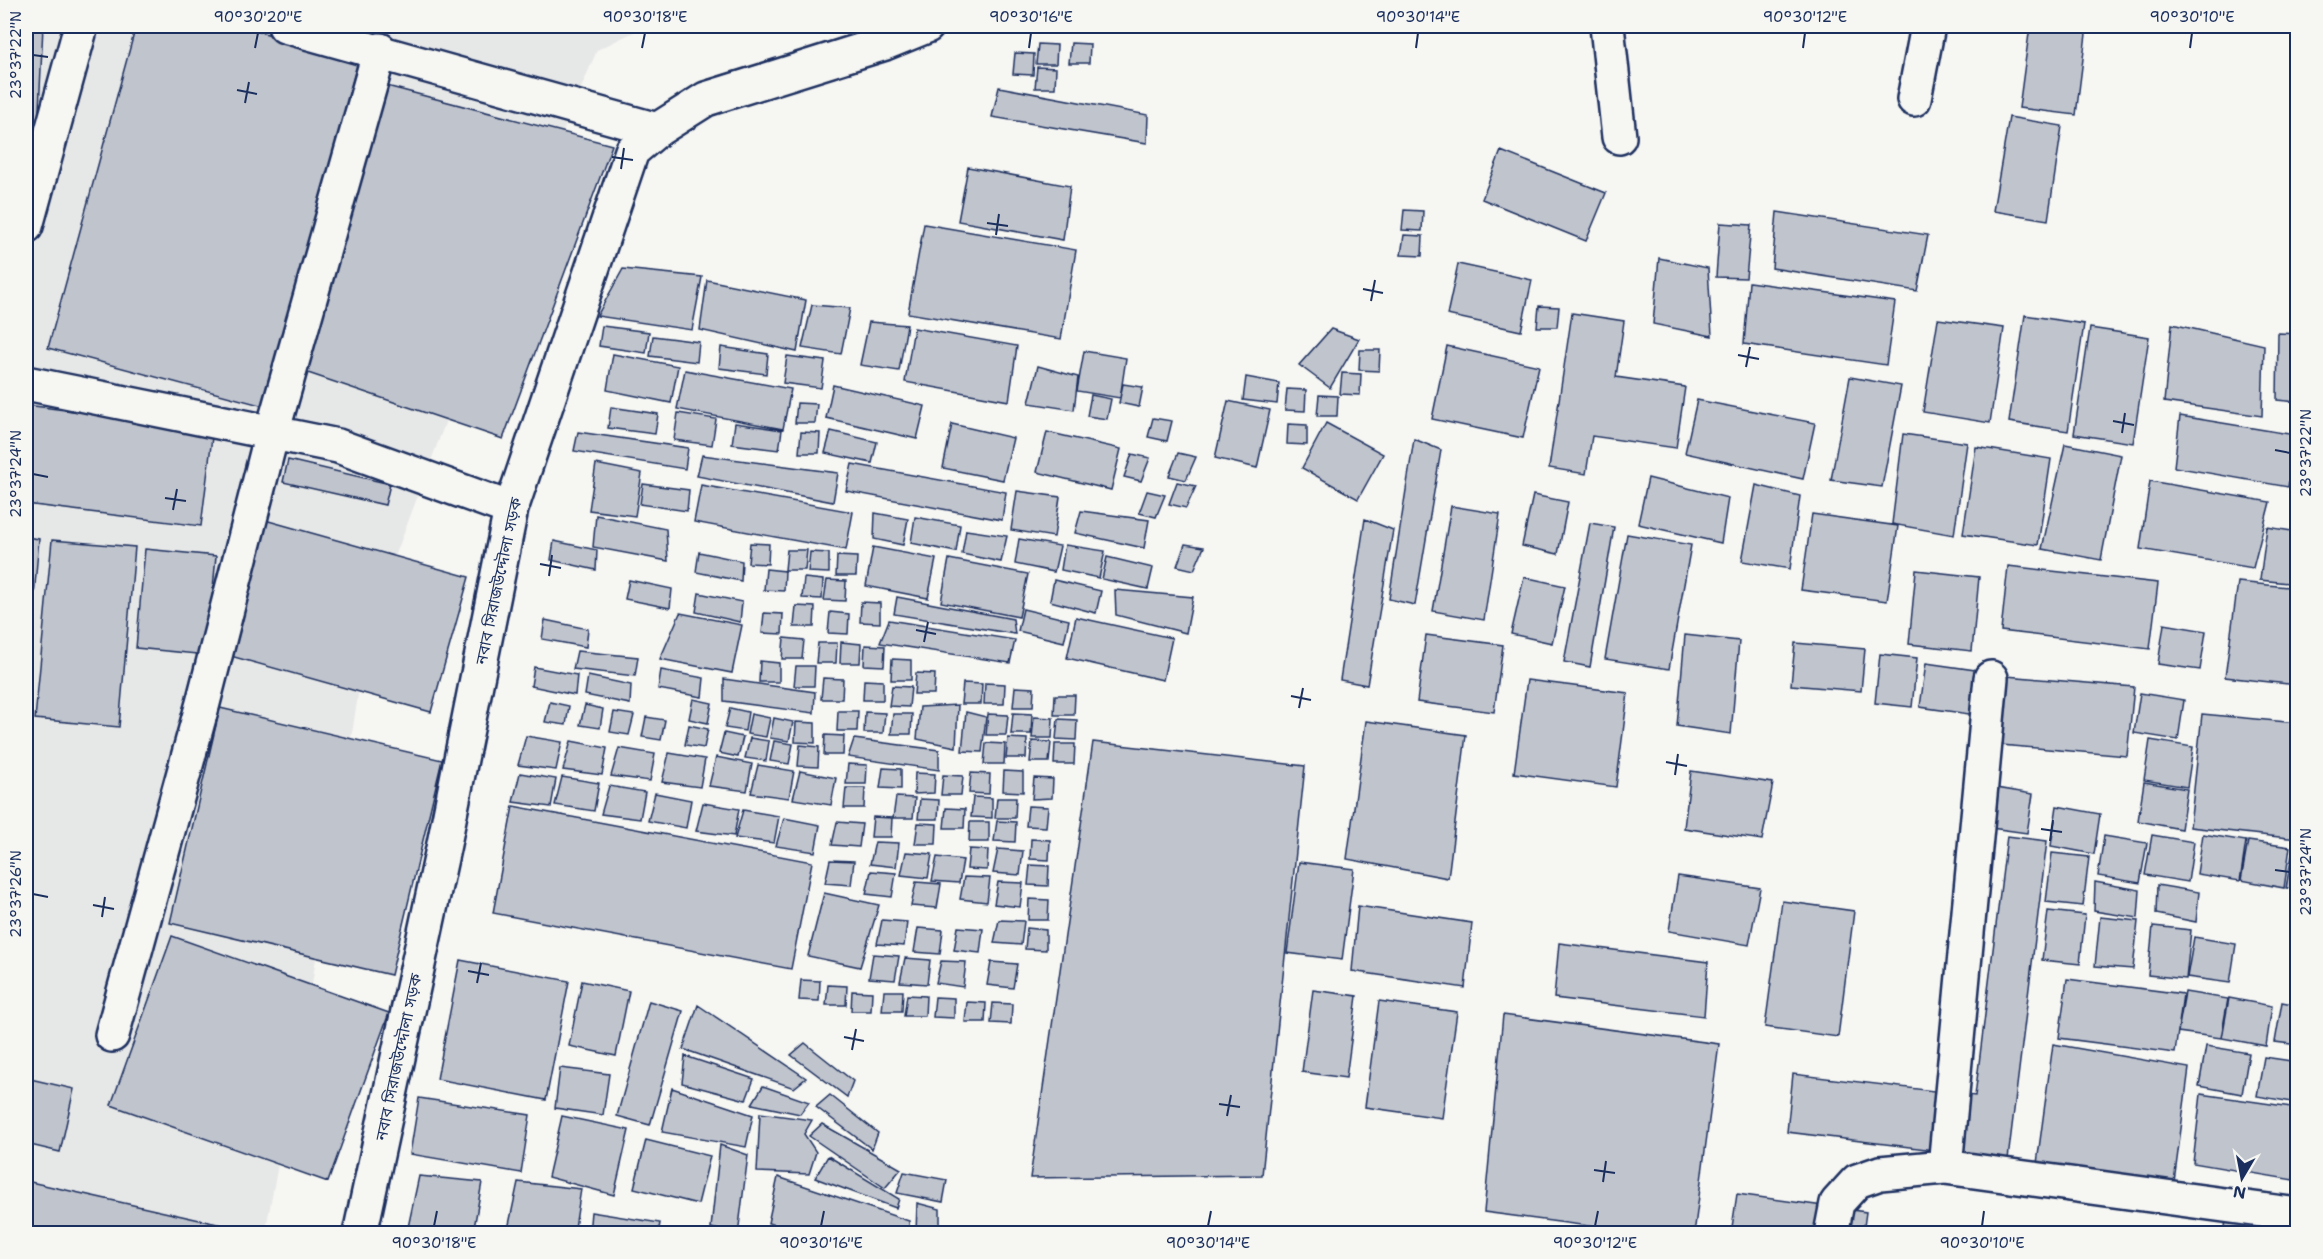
<svg xmlns="http://www.w3.org/2000/svg" width="2323" height="1259" font-family="'Shantell Sans','Noto Sans Bengali',sans-serif">
<rect width="100%" height="100%" fill="#f6f6f2"/>
<filter id="ink" filterUnits="userSpaceOnUse"><feTurbulence type="fractalNoise" baseFrequency=".0167" numOctaves="2"/><feDisplacementMap in="SourceGraphic" scale="12" xChannelSelector="R" yChannelSelector="G"/><feConvolveMatrix kernelMatrix="1 2 1 2 8 2 1 2 1" color-interpolation-filters="sRGB"/></filter>
<g filter="url(#ink)">
<path fill="#e6e7e7" d="M 26,26 L 646,26 L 597,50 L 481,327 L 369,626 L 310,996 L 265,1233 L 26,1233 Z"/>
<path fill="#c0c4cd" stroke="#1b2f5e" stroke-width="1.5" d="M 26,26 L 43,26 L 38,131 L 26,130 Z
M 136,26 L 237,26 L 359,58 L 264,406 L 48,348 Z
M 2030,26 L 2087,26 L 2076,115 L 2019,108 Z
M 1071,43 L 1090,44 L 1089,63 L 1069,63 Z
M 1038,44 L 1057,45 L 1056,64 L 1036,64 Z
M 1015,53 L 1034,54 L 1033,75 L 1013,74 Z
M 1037,67 L 1056,68 L 1055,88 L 1035,88 Z
M 383,85 L 612,145 L 503,439 L 305,372 Z
M 999,87 L 1148,115 L 1147,143 L 992,117 Z
M 2009,117 L 2062,126 L 2048,220 L 1993,211 Z
M 1501,151 L 1606,193 L 1586,241 L 1482,199 Z
M 968,167 L 1070,186 L 1063,240 L 958,221 Z
M 1404,210 L 1423,211 L 1422,231 L 1402,230 Z
M 1777,212 L 1928,235 L 1917,291 L 1772,268 Z
M 1720,223 L 1751,225 L 1746,278 L 1716,277 Z
M 924,224 L 1076,250 L 1061,339 L 908,313 Z
M 1404,235 L 1423,236 L 1422,256 L 1401,255 Z
M 1659,258 L 1708,268 L 1712,336 L 1653,324 Z
M 1458,264 L 1532,280 L 1521,331 L 1447,315 Z
M 623,269 L 702,277 L 692,330 L 597,316 Z
M 707,280 L 806,300 L 797,352 L 700,330 Z
M 1749,282 L 1895,302 L 1886,365 L 1744,344 Z
M 812,305 L 850,308 L 841,354 L 802,348 Z
M 1539,306 L 1559,307 L 1557,327 L 1537,327 Z
M 1572,313 L 1624,321 L 1616,377 L 1685,387 L 1676,448 L 1592,436 L 1586,474 L 1549,468 Z
M 2025,315 L 2084,324 L 2068,431 L 2009,422 Z
M 1938,319 L 2004,328 L 1990,423 L 1923,412 Z
M 869,322 L 907,325 L 899,371 L 860,365 Z
M 2172,324 L 2264,345 L 2262,416 L 2164,402 Z
M 602,326 L 649,332 L 646,353 L 599,346 Z
M 914,328 L 1017,346 L 1009,401 L 905,382 Z
M 2090,328 L 2149,337 L 2133,443 L 2074,434 Z
M 1331,329 L 1359,339 L 1330,388 L 1299,365 Z
M 2278,333 L 2298,334 L 2298,402 L 2277,400 Z
M 653,336 L 699,342 L 697,362 L 650,356 Z
M 1447,346 L 1539,366 L 1523,438 L 1432,419 Z
M 721,347 L 768,354 L 766,374 L 719,368 Z
M 1360,350 L 1380,350 L 1379,371 L 1359,370 Z
M 1084,351 L 1126,358 L 1120,398 L 1077,391 Z
M 613,354 L 678,366 L 671,403 L 607,390 Z
M 787,356 L 825,361 L 821,388 L 783,383 Z
M 1038,366 L 1078,377 L 1074,410 L 1029,403 Z
M 685,370 L 791,389 L 783,429 L 677,409 Z
M 1342,373 L 1361,374 L 1360,395 L 1340,394 Z
M 1246,377 L 1279,383 L 1277,404 L 1243,400 Z
M 1850,377 L 1901,386 L 1882,487 L 1831,480 Z
M 1123,384 L 1143,387 L 1139,407 L 1119,403 Z
M 833,385 L 925,406 L 917,439 L 826,418 Z
M 1287,389 L 1306,390 L 1305,411 L 1285,410 Z
M 1091,395 L 1111,399 L 1107,419 L 1087,416 Z
M 1319,395 L 1338,396 L 1337,416 L 1317,416 Z
M 1697,400 L 1815,423 L 1803,479 L 1685,453 Z
M 1228,401 L 1270,410 L 1257,468 L 1215,458 Z
M 797,403 L 817,404 L 815,423 L 795,423 Z
M 26,405 L 213,429 L 201,526 L 26,504 Z
M 611,407 L 658,414 L 655,434 L 608,428 Z
M 678,413 L 716,419 L 712,445 L 674,440 Z
M 2180,416 L 2295,435 L 2288,487 L 2174,467 Z
M 1153,418 L 1172,421 L 1167,441 L 1148,437 Z
M 735,423 L 782,430 L 779,450 L 732,444 Z
M 1326,423 L 1383,454 L 1358,499 L 1302,468 Z
M 952,424 L 1013,438 L 1003,480 L 943,468 Z
M 1288,424 L 1307,425 L 1307,445 L 1287,444 Z
M 831,431 L 877,442 L 872,463 L 825,453 Z
M 578,432 L 688,448 L 685,469 L 574,451 Z
M 801,432 L 820,433 L 819,453 L 799,453 Z
M 1047,432 L 1121,449 L 1111,490 L 1037,472 Z
M 1903,434 L 1967,443 L 1954,535 L 1892,524 Z
M 1414,439 L 1441,450 L 1415,605 L 1389,599 Z
M 2065,444 L 2121,455 L 2101,560 L 2042,549 Z
M 1976,447 L 2051,459 L 2038,545 L 1963,534 Z
M 1178,453 L 1196,457 L 1186,480 L 1169,476 Z
M 1132,454 L 1150,458 L 1141,481 L 1124,477 Z
M 702,455 L 838,473 L 833,502 L 697,476 Z
M 288,460 L 390,484 L 385,505 L 283,482 Z
M 596,464 L 642,473 L 635,516 L 589,510 Z
M 852,464 L 1006,492 L 1002,520 L 846,491 Z
M 1648,478 L 1728,498 L 1721,543 L 1638,524 Z
M 2150,481 L 2270,502 L 2253,568 L 2140,549 Z
M 1177,482 L 1196,486 L 1186,508 L 1169,504 Z
M 643,484 L 689,490 L 687,511 L 640,504 Z
M 701,485 L 853,512 L 846,550 L 694,522 Z
M 1756,485 L 1800,496 L 1790,569 L 1742,561 Z
M 1017,491 L 1060,497 L 1054,537 L 1011,530 Z
M 1147,491 L 1165,495 L 1156,517 L 1139,513 Z
M 1533,495 L 1568,502 L 1558,554 L 1522,546 Z
M 1451,506 L 1500,514 L 1484,620 L 1433,611 Z
M 1081,511 L 1149,520 L 1144,548 L 1075,533 Z
M 875,513 L 908,519 L 903,545 L 874,539 Z
M 1812,514 L 1898,526 L 1887,601 L 1801,590 Z
M 596,515 L 666,529 L 668,561 L 593,547 Z
M 915,517 L 960,525 L 956,552 L 911,543 Z
M 1365,519 L 1393,530 L 1367,685 L 1340,680 Z
M 265,520 L 469,577 L 431,712 L 227,655 Z
M 1590,523 L 1614,527 L 1590,667 L 1564,662 Z
M 2267,527 L 2298,532 L 2298,584 L 2260,580 Z
M 966,530 L 1007,536 L 1001,562 L 962,554 Z
M 1627,534 L 1691,545 L 1669,669 L 1605,659 Z
M 26,537 L 39,539 L 26,689 Z
M 1019,539 L 1060,546 L 1054,572 L 1015,564 Z
M 52,540 L 135,547 L 119,727 L 35,719 Z
M 554,541 L 597,550 L 596,570 L 551,560 Z
M 750,543 L 769,544 L 768,564 L 748,563 Z
M 1185,544 L 1204,547 L 1194,570 L 1177,566 Z
M 1065,545 L 1105,551 L 1099,578 L 1061,570 Z
M 873,547 L 936,559 L 928,598 L 866,586 Z
M 145,549 L 216,556 L 207,655 L 136,648 Z
M 787,550 L 807,550 L 805,570 L 785,570 Z
M 699,552 L 742,561 L 741,581 L 696,572 Z
M 810,552 L 829,553 L 829,573 L 808,572 Z
M 837,556 L 857,557 L 856,576 L 836,576 Z
M 1107,557 L 1153,568 L 1148,589 L 1102,579 Z
M 949,559 L 1028,574 L 1019,617 L 941,602 Z
M 2008,566 L 2158,583 L 2150,649 L 2001,631 Z
M 766,569 L 785,571 L 784,591 L 764,590 Z
M 1916,570 L 1979,577 L 1972,651 L 1909,644 Z
M 1524,577 L 1565,586 L 1552,643 L 1511,634 Z
M 804,578 L 823,580 L 822,599 L 802,598 Z
M 629,580 L 672,589 L 670,608 L 625,599 Z
M 827,580 L 846,581 L 845,601 L 824,600 Z
M 1054,580 L 1101,591 L 1096,613 L 1050,601 Z
M 2238,582 L 2298,588 L 2298,685 L 2225,677 Z
M 1115,590 L 1193,597 L 1186,633 L 1116,615 Z
M 699,593 L 742,602 L 740,622 L 696,612 Z
M 897,597 L 1013,619 L 1015,634 L 894,614 Z
M 861,602 L 880,603 L 880,623 L 860,622 Z
M 796,606 L 815,607 L 814,627 L 794,627 Z
M 1023,609 L 1069,620 L 1064,642 L 1018,631 Z
M 830,612 L 849,614 L 848,634 L 828,633 Z
M 680,613 L 742,625 L 732,673 L 660,659 Z
M 764,613 L 783,614 L 782,634 L 762,633 Z
M 1076,617 L 1172,638 L 1163,680 L 1067,658 Z
M 545,620 L 588,629 L 586,647 L 542,639 Z
M 889,620 L 1015,640 L 1010,663 L 880,643 Z
M 2164,624 L 2206,631 L 2200,670 L 2158,664 Z
M 1426,635 L 1503,645 L 1494,712 L 1417,702 Z
M 1685,635 L 1739,641 L 1731,734 L 1677,726 Z
M 784,638 L 804,640 L 802,659 L 782,659 Z
M 841,642 L 861,644 L 860,663 L 840,663 Z
M 818,643 L 837,643 L 836,663 L 816,663 Z
M 1795,643 L 1865,649 L 1861,691 L 1791,685 Z
M 865,645 L 885,646 L 884,666 L 864,665 Z
M 577,651 L 638,657 L 635,676 L 573,669 Z
M 1880,654 L 1917,658 L 1912,707 L 1875,703 Z
M 892,659 L 911,660 L 911,680 L 891,680 Z
M 760,661 L 779,663 L 779,682 L 759,682 Z
M 1926,663 L 1982,671 L 1976,715 L 1920,707 Z
M 796,666 L 815,666 L 814,686 L 794,686 Z
M 534,667 L 577,675 L 575,695 L 531,686 Z
M 661,670 L 704,678 L 702,697 L 658,689 Z
M 916,673 L 935,674 L 934,694 L 914,694 Z
M 588,676 L 631,685 L 630,704 L 585,695 Z
M 2006,676 L 2134,687 L 2127,756 L 2001,745 Z
M 823,678 L 843,679 L 842,699 L 821,699 Z
M 724,679 L 815,692 L 814,713 L 724,701 Z
M 864,680 L 883,681 L 883,700 L 863,700 Z
M 1527,680 L 1628,693 L 1616,787 L 1514,773 Z
M 963,683 L 982,684 L 981,704 L 961,704 Z
M 985,683 L 1005,684 L 1004,704 L 984,704 Z
M 892,686 L 911,687 L 909,707 L 889,706 Z
M 1015,687 L 1034,688 L 1033,707 L 1013,707 Z
M 2140,693 L 2184,700 L 2178,740 L 2134,733 Z
M 1055,695 L 1075,695 L 1074,715 L 1054,715 Z
M 693,699 L 712,703 L 708,723 L 689,719 Z
M 550,702 L 569,706 L 566,725 L 545,722 Z
M 585,705 L 603,709 L 600,728 L 580,725 Z
M 958,705 L 956,747 L 917,739 L 920,707 Z
M 220,708 L 442,760 L 391,975 L 170,923 Z
M 730,708 L 748,712 L 745,731 L 725,728 Z
M 838,711 L 858,711 L 857,731 L 837,731 Z
M 614,712 L 634,715 L 629,735 L 610,732 Z
M 865,712 L 885,713 L 883,733 L 864,733 Z
M 966,712 L 986,717 L 982,752 L 962,751 Z
M 1013,713 L 1032,714 L 1031,734 L 1011,734 Z
M 751,714 L 770,718 L 766,737 L 747,734 Z
M 893,714 L 912,714 L 911,734 L 891,734 Z
M 988,714 L 1008,715 L 1006,735 L 986,735 Z
M 2202,714 L 2298,723 L 2298,839 L 2190,827 Z
M 646,717 L 665,720 L 661,740 L 642,737 Z
M 1034,717 L 1053,718 L 1052,738 L 1032,738 Z
M 774,718 L 793,722 L 789,741 L 770,738 Z
M 1058,719 L 1077,720 L 1076,740 L 1056,739 Z
M 1366,721 L 1466,735 L 1448,878 L 1347,859 Z
M 796,722 L 815,723 L 815,743 L 795,742 Z
M 689,725 L 708,729 L 704,748 L 685,745 Z
M 724,733 L 743,737 L 738,757 L 719,753 Z
M 825,735 L 844,736 L 843,755 L 824,755 Z
M 526,736 L 562,742 L 556,770 L 518,765 Z
M 750,738 L 769,741 L 766,761 L 745,758 Z
M 1008,738 L 1027,739 L 1026,758 L 1006,758 Z
M 854,739 L 939,750 L 939,770 L 848,757 Z
M 2150,740 L 2193,747 L 2187,787 L 2144,780 Z
M 571,741 L 607,748 L 602,775 L 563,770 Z
M 774,741 L 793,744 L 789,764 L 770,761 Z
M 1032,741 L 1051,742 L 1049,762 L 1030,762 Z
M 1093,742 L 1305,766 L 1262,1175 L 1030,1178 Z
M 986,743 L 1005,744 L 1004,764 L 984,764 Z
M 1055,744 L 1075,744 L 1074,764 L 1054,764 Z
M 800,745 L 819,747 L 818,767 L 798,766 Z
M 619,748 L 655,754 L 650,781 L 611,776 Z
M 669,753 L 705,759 L 700,787 L 662,782 Z
M 716,757 L 752,764 L 747,791 L 709,786 Z
M 848,764 L 867,765 L 866,784 L 846,784 Z
M 758,765 L 794,771 L 789,798 L 751,793 Z
M 883,768 L 901,769 L 901,789 L 880,788 Z
M 800,771 L 836,778 L 831,805 L 793,799 Z
M 1004,771 L 1023,772 L 1023,792 L 1003,791 Z
M 1691,771 L 1773,783 L 1762,840 L 1684,828 Z
M 520,773 L 556,779 L 551,807 L 513,802 Z
M 915,773 L 935,774 L 934,793 L 914,794 Z
M 971,773 L 990,774 L 989,794 L 969,793 Z
M 943,775 L 963,776 L 961,795 L 941,795 Z
M 562,777 L 599,783 L 594,811 L 555,805 Z
M 1034,778 L 1053,779 L 1052,798 L 1032,799 Z
M 2144,782 L 2187,789 L 2181,829 L 2138,821 Z
M 609,786 L 645,792 L 640,819 L 601,814 Z
M 1990,787 L 2033,794 L 2027,833 L 1984,827 Z
M 846,788 L 865,788 L 864,808 L 844,808 Z
M 655,793 L 691,800 L 686,828 L 648,821 Z
M 896,797 L 915,798 L 913,818 L 893,818 Z
M 973,797 L 992,798 L 992,818 L 971,817 Z
M 997,798 L 1016,798 L 1015,818 L 995,818 Z
M 920,799 L 939,800 L 938,819 L 918,819 Z
M 703,803 L 739,809 L 734,836 L 696,831 Z
M 513,806 L 812,862 L 791,969 L 493,913 Z
M 1028,806 L 1048,807 L 1046,827 L 1026,826 Z
M 2057,806 L 2100,814 L 2094,854 L 2051,846 Z
M 946,808 L 965,809 L 964,828 L 944,828 Z
M 743,810 L 779,816 L 774,843 L 735,838 Z
M 873,817 L 892,818 L 891,837 L 871,837 Z
M 784,818 L 820,825 L 815,852 L 776,846 Z
M 997,821 L 1016,822 L 1015,842 L 994,841 Z
M 837,822 L 862,824 L 859,847 L 832,845 Z
M 970,822 L 989,822 L 989,842 L 969,842 Z
M 918,823 L 937,824 L 936,844 L 915,844 Z
M 2203,834 L 2246,841 L 2240,881 L 2197,874 Z
M 2152,835 L 2194,842 L 2188,882 L 2145,875 Z
M 2007,836 L 2047,841 L 2008,1159 L 1787,1132 L 1793,1074 L 1975,1096 Z
M 2104,836 L 2147,843 L 2140,883 L 2098,876 Z
M 1031,839 L 1050,840 L 1049,860 L 1030,859 Z
M 2248,841 L 2290,847 L 2284,888 L 2241,880 Z
M 875,842 L 899,843 L 896,867 L 870,864 Z
M 969,849 L 988,850 L 987,870 L 967,869 Z
M 998,849 L 1023,851 L 1020,875 L 993,873 Z
M 2293,849 L 2298,849 L 2298,890 L 2286,888 Z
M 906,852 L 932,854 L 928,878 L 901,875 Z
M 2052,853 L 2089,857 L 2083,906 L 2046,902 Z
M 937,857 L 963,860 L 959,883 L 932,881 Z
M 830,860 L 854,861 L 851,885 L 825,883 Z
M 1299,862 L 1354,869 L 1342,960 L 1287,953 Z
M 1030,865 L 1049,866 L 1048,886 L 1028,885 Z
M 871,871 L 896,873 L 892,897 L 866,894 Z
M 1678,876 L 1760,888 L 1749,945 L 1669,931 Z
M 964,877 L 990,878 L 987,902 L 960,899 Z
M 916,882 L 941,884 L 937,908 L 911,906 Z
M 998,882 L 1023,883 L 1020,907 L 994,904 Z
M 2095,882 L 2140,890 L 2138,918 L 2094,911 Z
M 2157,885 L 2199,892 L 2196,922 L 2156,914 Z
M 824,893 L 879,905 L 860,967 L 808,956 Z
M 1029,899 L 1049,900 L 1048,920 L 1028,920 Z
M 1782,901 L 1854,911 L 1838,1037 L 1765,1027 Z
M 1358,906 L 1472,923 L 1465,988 L 1352,971 Z
M 2048,911 L 2085,915 L 2080,964 L 2042,960 Z
M 2100,917 L 2138,921 L 2133,969 L 2095,966 Z
M 882,920 L 907,922 L 904,946 L 877,944 Z
M 999,920 L 1024,921 L 1021,945 L 994,943 Z
M 2153,926 L 2191,930 L 2186,979 L 2148,975 Z
M 958,927 L 983,929 L 980,953 L 954,950 Z
M 918,928 L 943,930 L 940,954 L 914,952 Z
M 1027,928 L 1046,930 L 1046,950 L 1025,949 Z
M 172,936 L 389,1013 L 328,1182 L 111,1105 Z
M 2194,937 L 2236,944 L 2230,983 L 2187,977 Z
M 1559,943 L 1708,962 L 1704,1016 L 1554,998 Z
M 873,954 L 899,956 L 895,980 L 869,978 Z
M 905,958 L 930,960 L 927,984 L 900,982 Z
M 460,960 L 569,981 L 546,1100 L 437,1079 Z
M 941,961 L 966,962 L 963,987 L 936,983 Z
M 991,962 L 1017,964 L 1013,988 L 987,985 Z
M 2067,979 L 2183,994 L 2175,1053 L 2059,1038 Z
M 801,980 L 820,981 L 819,1001 L 799,1000 Z
M 582,981 L 629,991 L 616,1056 L 569,1046 Z
M 828,985 L 847,986 L 846,1005 L 826,1005 Z
M 1313,990 L 1357,996 L 1346,1078 L 1302,1072 Z
M 852,991 L 872,992 L 871,1011 L 851,1011 Z
M 884,991 L 903,991 L 902,1011 L 882,1011 Z
M 2185,992 L 2228,999 L 2221,1038 L 2178,1032 Z
M 907,995 L 926,996 L 925,1016 L 904,1016 Z
M 935,997 L 954,998 L 954,1018 L 933,1017 Z
M 2229,998 L 2272,1006 L 2266,1046 L 2222,1038 Z
M 649,1001 L 683,1011 L 650,1125 L 617,1116 Z
M 1379,1001 L 1457,1012 L 1442,1118 L 1365,1107 Z
M 967,1002 L 986,1003 L 985,1022 L 965,1022 Z
M 2282,1002 L 2298,1005 L 2298,1045 L 2275,1042 Z
M 993,1003 L 1012,1004 L 1011,1024 L 991,1023 Z
M 698,1005 L 806,1078 L 794,1088 L 683,1049 Z
M 1503,1015 L 1719,1044 L 1694,1234 L 1649,1234 L 1484,1212 Z
M 805,1043 L 853,1081 L 847,1097 L 791,1055 Z
M 2053,1044 L 2189,1068 L 2172,1197 L 2036,1171 Z
M 2206,1046 L 2249,1053 L 2242,1094 L 2199,1086 Z
M 685,1056 L 754,1079 L 746,1100 L 682,1083 Z
M 2264,1057 L 2298,1062 L 2298,1103 L 2257,1096 Z
M 560,1068 L 609,1074 L 603,1115 L 555,1108 Z
M 26,1078 L 74,1089 L 60,1152 L 26,1144 Z
M 763,1086 L 809,1102 L 800,1114 L 752,1104 Z
M 672,1088 L 753,1115 L 746,1147 L 662,1132 Z
M 2201,1094 L 2298,1108 L 2298,1143 L 2293,1180 L 2193,1163 Z
M 830,1095 L 878,1133 L 872,1149 L 816,1107 Z
M 419,1098 L 530,1115 L 521,1173 L 410,1154 Z
M 760,1113 L 812,1120 L 804,1134 L 816,1152 L 809,1174 L 757,1172 Z
M 562,1116 L 629,1130 L 614,1195 L 548,1177 Z
M 822,1124 L 901,1169 L 885,1188 L 809,1136 Z
M 646,1140 L 710,1156 L 698,1204 L 634,1188 Z
M 720,1145 L 748,1155 L 738,1234 L 711,1228 Z
M 828,1156 L 899,1199 L 896,1208 L 815,1178 Z
M 904,1172 L 947,1180 L 943,1202 L 897,1193 Z
M 419,1176 L 482,1182 L 473,1234 L 407,1232 Z
M 778,1177 L 909,1221 L 909,1234 L 813,1234 L 768,1223 Z
M 26,1181 L 262,1234 L 26,1234 Z
M 518,1182 L 581,1189 L 574,1234 L 507,1234 Z
M 1737,1194 L 1866,1212 L 1863,1234 L 1731,1234 Z
M 917,1203 L 940,1209 L 940,1234 L 916,1234 Z
M 2229,1210 L 2298,1226 L 2298,1234 L 2223,1234 Z
M 591,1212 L 660,1223 L 658,1234 L 589,1234 Z
M 1952,1228 L 2020,1234 L 1951,1234 Z"/>
<g fill="none" stroke-linecap="round" stroke-linejoin="round">
<defs>
<path id="minor" d="M 285,26 L 657,130
M 1607,26 L 1619,137
M 1914,99 L 1928,26
M 26,226 L 81,26
M 26,383 L 338,446 L 511,509
M 112,1035 L 203,703 L 272,433 L 380,50
M 1945,1167 L 1991,678
M 360,1234 L 444,844 L 511,509 L 632,151 L 657,130 L 706,99 L 885,43 L 927,26
M 1831,1234 L 1837,1203 L 1857,1181 L 1880,1173 L 1945,1167 L 2298,1215"/>
</defs>
<use href="#minor" stroke="#1b2f5e" stroke-width="38"/>
<use href="#minor" stroke="#f6f6f2" stroke-width="33"/>
</g>
</g>
<path fill="none" stroke="#1b2f5e" stroke-width="2" d="M 255,48 L 258,33M 642,48 L 645,33M 1029,48 L 1031,33M 1416,48 L 1418,33M 1803,48 L 1805,33M 2190,48 L 2192,33M 33,55 L 48,57M 237,90 L 257,94M 245,103 L 249,82M 612,157 L 633,160M 621,169 L 624,148M 987,223 L 1008,226M 996,235 L 999,214M 1363,289 L 1383,293M 1371,301 L 1375,280M 1738,355 L 1759,359M 1746,367 L 1750,347M 2113,421 L 2134,425M 2122,433 L 2125,413M 2275,450 L 2290,453M 33,474 L 48,477M 165,498 L 186,501M 173,510 L 177,489M 540,564 L 561,568M 549,576 L 552,555M 916,630 L 936,634M 924,642 L 928,622M 1291,696 L 1311,700M 1299,708 L 1303,688M 1666,762 L 1687,766M 1675,775 L 1678,754M 2041,829 L 2062,832M 2050,841 L 2053,820M 2275,870 L 2290,872M 33,894 L 48,897M 93,905 L 114,909M 102,917 L 105,897M 468,971 L 489,975M 477,983 L 481,963M 844,1037 L 864,1041M 852,1050 L 856,1029M 1219,1104 L 1240,1107M 1227,1116 L 1231,1095M 1594,1170 L 1615,1173M 1603,1182 L 1606,1161M 434,1226 L 437,1211M 821,1226 L 824,1211M 1208,1226 L 1211,1211M 1595,1226 L 1598,1211M 1982,1226 L 1984,1211"/>
<g text-anchor="middle" stroke-width="4.5" stroke-linejoin="round" paint-order="stroke">
<g font-size="16" fill="#1b2f5e" stroke="#f6f6f2">
<text transform="translate(498 581) rotate(-78)" y="6">নবাব সিরাজউদ্দৌলা সড়ক</text>
<text transform="translate(398 1057) rotate(-78)" y="6">নবাব সিরাজউদ্দৌলা সড়ক</text>
</g>
</g>
<rect width="2323" height="1259" fill="none" stroke="#f6f6f2" stroke-width="66"/>
<g transform="translate(2242 1178) rotate(190)" stroke="#f6f6f2" stroke-width="4.5" paint-order="stroke">
<path d="M0-4.5L10 22L0 15L-10 22Z" fill="#1b2f5e"/>
<text y="-9" font-size="16" font-weight="bold" text-anchor="middle" fill="#1b2f5e">N</text>
</g>
<rect x="33" y="33" width="2257" height="1193" fill="none" stroke="#1b2f5e" stroke-width="2"/>
<g font-size="15" text-anchor="middle" fill="#1b2f5e">
<text x="258" y="22">90°30'20"E</text>
<text x="645" y="22">90°30'18"E</text>
<text x="1031" y="22">90°30'16"E</text>
<text x="1418" y="22">90°30'14"E</text>
<text x="1805" y="22">90°30'12"E</text>
<text x="2192" y="22">90°30'10"E</text>
<text transform="translate(16 55) rotate(-90)" y="5">23°37'22"N</text>
<text transform="translate(2306 453) rotate(-90)" y="5">23°37'22"N</text>
<text transform="translate(16 474) rotate(-90)" y="5">23°37'24"N</text>
<text transform="translate(2306 872) rotate(-90)" y="5">23°37'24"N</text>
<text transform="translate(16 894) rotate(-90)" y="5">23°37'26"N</text>
<text x="434" y="1248">90°30'18"E</text>
<text x="821" y="1248">90°30'16"E</text>
<text x="1208" y="1248">90°30'14"E</text>
<text x="1595" y="1248">90°30'12"E</text>
<text x="1982" y="1248">90°30'10"E</text>
</g>
</svg>
